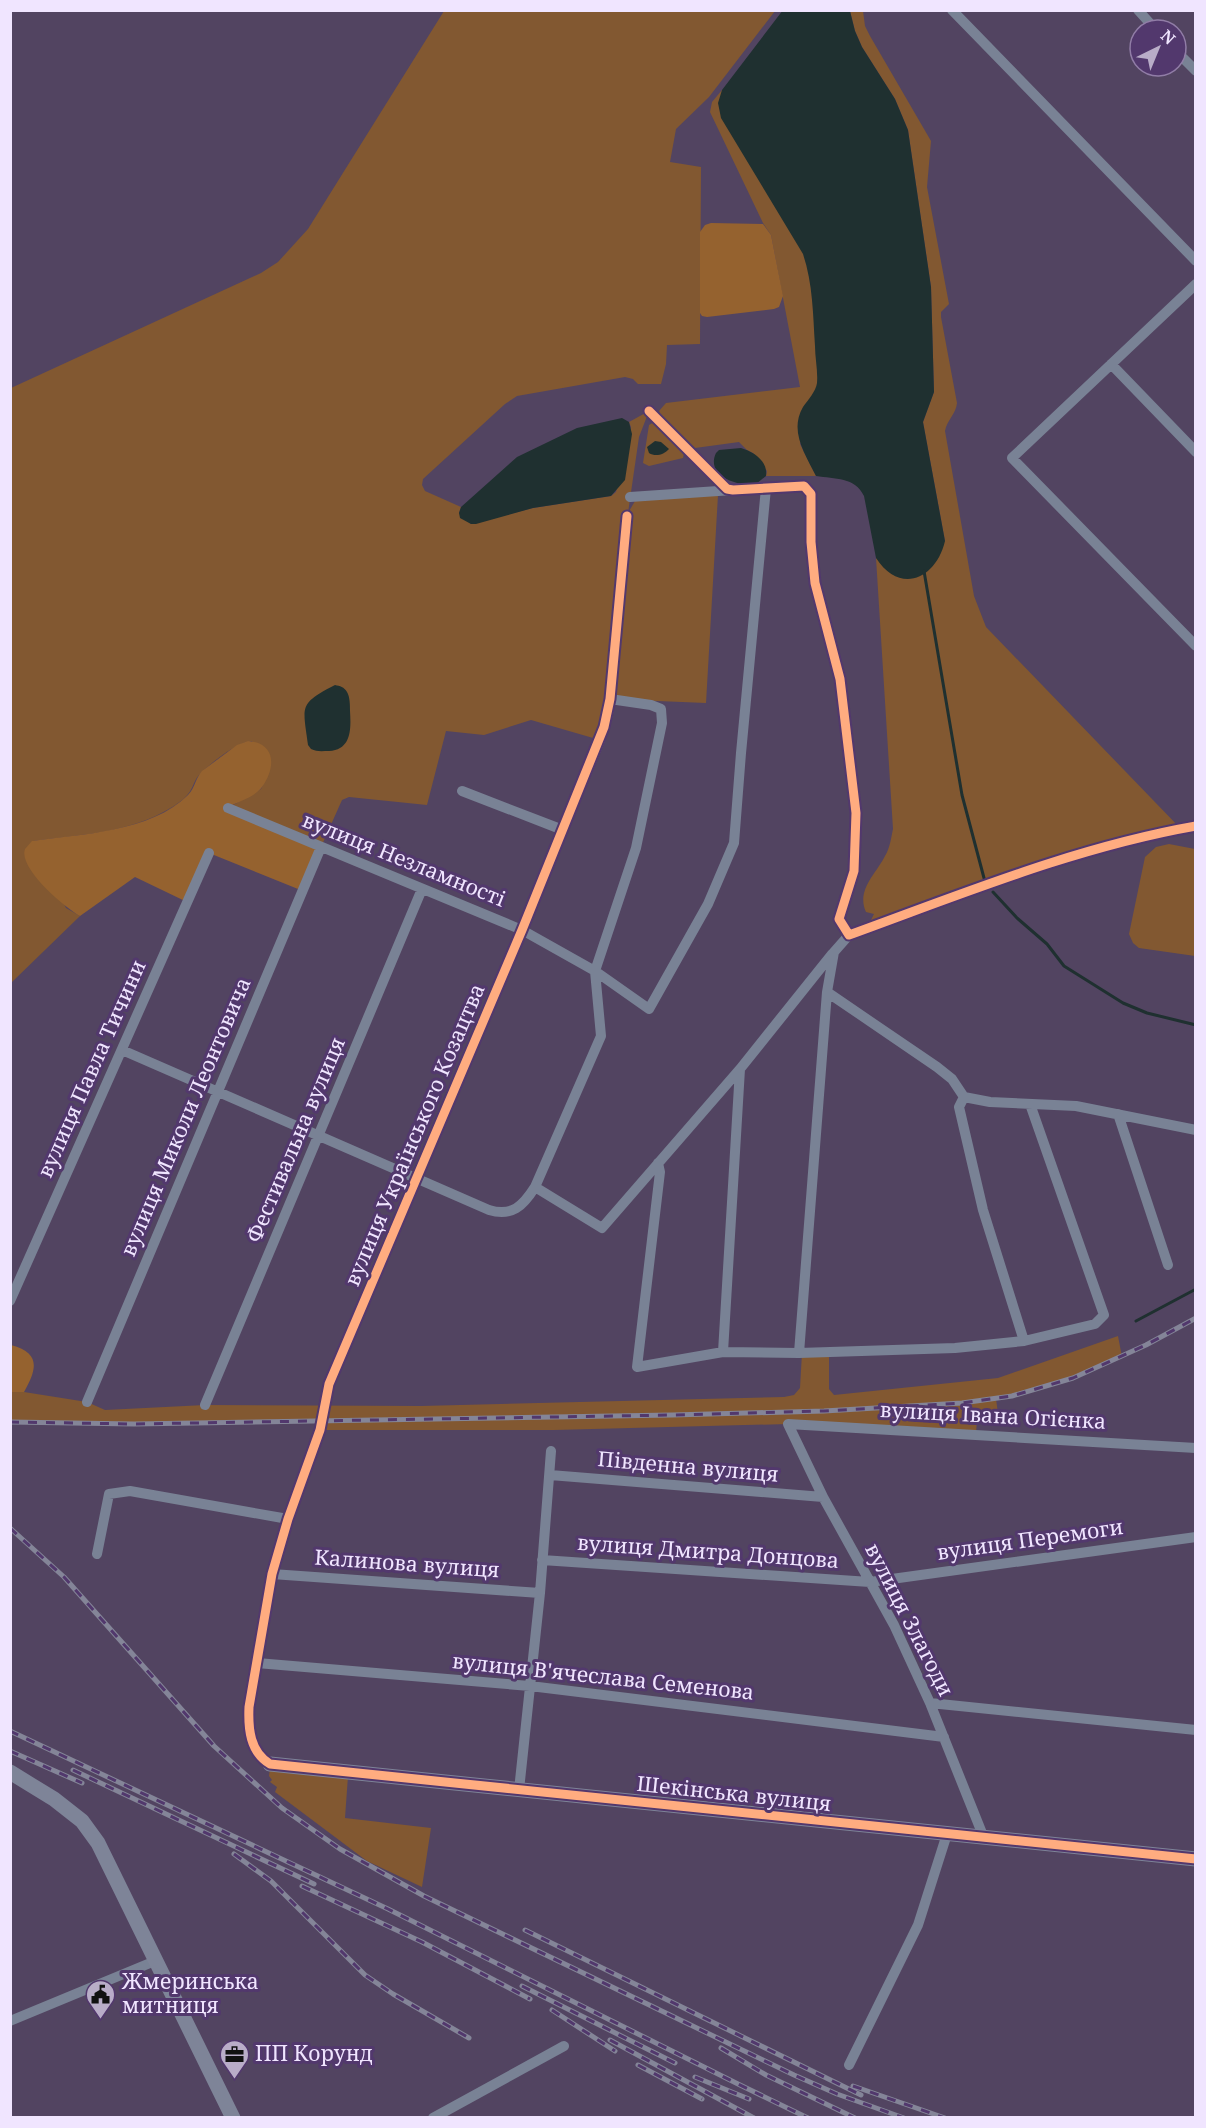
<svg xmlns="http://www.w3.org/2000/svg" width="1206" height="2128" font-family="'Noto Serif',serif">
<rect width="100%" height="100%" fill="#524461"/>
<path fill="#825831" d="M 444,11 L 775,11 L 709,97 L 676,129 L 670,162 L 701,167 L 700,344 L 667,345 L 666,364 L 661,384 L 638,384 L 633,379 L 625,377 L 517,396 L 505,404 L 423,479 L 422,485 L 425,491 L 461,507 L 459,513 L 471,524 L 533,508 L 611,496 L 616,492 L 631,427 L 629,422 L 649,411 L 639,437 L 628,513 L 635,501 L 718,495 L 706,703 L 610,699 L 600,740 L 531,720 L 484,735 L 446,731 L 427,805 L 349,797 L 342,800 L 321,847 L 228,808 L 261,789 L 268,774 L 252,741 C 238,741 208,765 199,775 C 192,783 194,791 181,801 C 138,833 84,834 33,841 L 66,908 L 80,916 L 11,983 L 11,388 L 261,273 L 278,262 L 308,229 Z
M 850,11 L 863,11 L 865,26 L 870,36 L 931,141 L 927,187 L 949,304 L 941,312 L 941,317 L 957,403 C 956,414 947,420 945,431 L 974,596 L 986,627 L 1180,828 L 1139,838 L 867,928 L 874,914 L 866,912 C 856,890 876,874 885,856 C 890,848 891,838 893,829 L 876,558 L 901,570 L 945,541 L 923,422 L 934,392 L 931,287 L 908,130 L 895,99 L 862,47 L 855,31 Z
M 722,90 L 725,103 L 809,252 L 824,365 L 800,444 L 816,476 L 766,476 L 767,471 L 753,453 L 747,450 L 739,442 L 695,448 L 660,414 L 659,411 L 666,403 L 800,387 L 771,235 L 763,223 L 710,112 L 712,102 Z
M 654,422 L 684,453 L 683,458 L 649,466 L 643,463 L 649,425 Z
M 1169,844 L 1195,849 L 1195,956 L 1139,948 L 1133,943 L 1129,934 L 1145,857 L 1156,847 Z
M 1118,1336 L 1122,1357 L 1057,1383 L 996,1399 L 998,1413 L 977,1418 L 976,1435 L 788,1424 L 554,1430 L 320,1430 L 322,1420 L 60,1424 L 11,1422 L 11,1392 L 24,1392 L 87,1402 L 105,1410 L 205,1405 L 421,1406 L 784,1397 L 794,1395 L 800,1388 L 802,1353 L 829,1352 L 829,1389 L 834,1395 L 998,1378 Z
M 270,1768 L 348,1776 L 345,1818 L 431,1828 L 422,1887 L 367,1861 L 275,1792 L 277,1787 L 270,1782 L 272,1780 L 269,1776 Z"/>
<path fill="#95622f" d="M 711,223 L 763,224 L 771,235 L 783,296 L 779,307 L 774,309 L 707,317 L 702,316 L 700,313 L 700,232 L 705,225 Z
M 248,741 C 276,743 276,768 262,787 C 256,796 238,802 228,807 L 321,847 L 303,891 L 209,853 L 187,902 L 135,877 L 80,916 C 64,907 18,868 25,849 L 32,841 C 81,834 151,832 188,795 C 195,788 195,779 202,771 L 237,745 Z
M 11,1345 C 41,1353 37,1369 24,1392 L 11,1392 Z"/>
<path fill="#1f3030" d="M 783,10 L 850,11 L 855,31 L 862,47 L 895,99 L 908,130 L 931,287 L 934,392 L 923,422 L 945,541 C 936,579 900,595 876,558 L 864,496 C 855,477 835,479 816,476 C 805,454 789,431 803,407 C 808,400 816,391 817,383 C 818,371 815,358 815,346 C 813,315 813,284 803,254 L 721,118 L 718,103 L 722,90 Z
M 622,418 L 629,422 L 632,434 L 625,480 L 611,496 L 533,508 L 476,524 L 471,524 L 460,518 L 459,513 L 461,507 L 517,457 L 577,428 Z
M 655,441 L 661,442 L 669,449 C 664,455 655,457 649,453 L 647,447 Z
M 741,448 C 754,452 768,461 766,476 L 756,484 C 739,487 705,476 716,453 L 719,450 Z
M 335,685 C 340,686 344,687 347,692 C 350,697 350,705 350,711 C 351,728 352,750 329,751 C 322,751 317,752 311,749 L 308,745 C 303,706 298,704 335,685 Z"/>
<g fill="none" stroke-linecap="round" stroke-linejoin="round">
<path stroke="#1f3030" stroke-width="3" d="M 924,571 L 962,795 L 984,878
M 993,892 L 1017,918 L 1047,944 L 1064,966 L 1123,1003 L 1147,1013 L 1196,1025
M 1136,1321 L 1196,1289"/>
<path stroke="#798295" stroke-width="10" d="M 952,10 L 1196,261
M 1138,10 L 1156,30
M 1176,51 L 1196,71
M 1196,284 L 1012,458 L 1196,646
M 1111,364 L 1196,452
M 649,411 L 727,489 L 733,490 L 804,486 L 811,494 L 811,542 L 815,583 L 840,679 L 856,813 L 854,871 L 839,919 L 849,935 C 962,894 1076,847 1196,826
M 630,497 L 733,490
M 462,791 L 563,830
M 228,808 L 522,930 L 595,971 L 649,1009 L 708,904 L 734,843 L 741,753 L 766,488
M 849,935 L 834,952 L 827,992 L 937,1067 L 952,1079 L 964,1097 L 990,1102 L 1076,1106 L 1196,1130
M 122,1050 L 489,1210 C 512,1217 523,1206 535,1187 L 601,1036 L 595,971 L 636,848 L 662,723 L 661,709 L 651,705 L 610,699
M 740,1069 L 723,1352 L 799,1353 L 827,992
M 1118,1114 L 1168,1265
M 658,1163 L 660,1172 L 637,1367 L 723,1352
M 535,1187 L 602,1228 L 740,1069 L 832,954
M 10,1301 L 209,853
M 1024,1341 L 1095,1324 L 1104,1315 L 1030,1104
M 799,1353 L 955,1348 L 1024,1341 L 983,1210 L 959,1107 L 964,1097
M 87,1402 L 321,847
M 205,1405 L 422,889
M 550,1475 L 823,1497
M 97,1554 L 109,1494 L 130,1491 L 288,1519
M 542,1560 L 870,1582 L 1196,1537
M 272,1574 L 540,1593
M 257,1663 L 530,1686 L 944,1737
M 930,1703 L 1196,1730
M 270,1764 C 250,1752 248,1729 249,1707 L 272,1574 L 288,1519 L 320,1430 L 329,1384 L 522,930 L 600,740 L 608,714 L 610,699 L 627,516
M 519,1790 L 540,1593 L 551,1451
M 984,1838 L 930,1703 L 894,1625 L 823,1497 L 788,1424 L 1196,1448
M 10,2021 L 155,1961
M 849,2065 L 918,1925 L 947,1834
M 433,2118 L 564,2046"/>
<path stroke="#7e8498" stroke-width="15" d="M 270,1764 L 1196,1859
M 10,1772 L 54,1799 L 82,1821 L 98,1843 L 233,2118"/>
<defs>
<path id="rail" d="M 10,1422 L 134,1424 L 672,1415 L 824,1411 L 962,1403 L 1012,1396 L 1073,1378 L 1146,1345 L 1196,1318
M 10,1528 L 64,1577 L 214,1746 L 282,1808 L 340,1849 L 424,1896 L 794,2075 L 837,2094 L 904,2118
M 10,1731 L 388,1909 L 738,2084 L 808,2118
M 10,1751 L 82,1783
M 73,1770 L 314,1884
M 234,1854 L 271,1881 L 365,1975 L 393,1994 L 469,2038
M 302,1886 L 422,1942 L 530,1999
M 525,1930 L 861,2095
M 522,1986 L 675,2063
M 552,2010 L 615,2051
M 610,2040 L 754,2118
M 721,2048 L 766,2075 L 855,2118
M 638,2065 L 702,2099
M 695,2077 L 749,2099
M 853,2086 L 945,2118"/>
</defs>
<use href="#rail" stroke="#848598" stroke-width="5"/>
<use href="#rail" stroke="#52386d" stroke-width="3" stroke-dasharray="9" stroke-linecap="butt"/>
<defs>
<path id="cycleway" d="M 649,411 L 727,489 L 733,490 L 804,486 L 811,494 L 811,542 L 815,583 L 840,679 L 856,813 L 854,871 L 839,919 L 849,935 C 962,894 1076,847 1196,826
M 627,516 L 610,699 L 604,727 L 522,930 L 329,1384 L 320,1430 L 288,1519 L 272,1574 L 249,1707 C 248,1729 250,1752 270,1764 L 1196,1859"/>
</defs>
<use href="#cycleway" stroke="#52386d" stroke-width="13"/>
<use href="#cycleway" stroke="#ffac80" stroke-width="9"/>
</g>
<defs>
<symbol id="civic-pin" viewBox="-11 -11 22 30"><path d="M0 17L-7.5 6A9.5 9.5 0 1 1 7.5 6Z" fill="#b9adc8" stroke="#52386d"/><path d="M-.6-6.5H3V-4.5H.6V-3L4-1V1h2V6H-6V1h2V-1L-.6-3ZM-1.2 2.5V6h2.4V2.5Z" fill="#111"/></symbol>
<symbol id="office-pin" viewBox="-11 -11 22 30"><path d="M0 17L-7.5 6A9.5 9.5 0 1 1 7.5 6Z" fill="#b9adc8" stroke="#52386d"/><path d="M-6-3h4V-5.5h4V-3h4V5H-6ZM-1-4.5V-3h2v-1.5ZM-6 0V1H6V0Z" fill="#111"/></symbol>
</defs>
<g fill-rule="evenodd">
<use href="#civic-pin" x="84" y="1978" width="33" height="45"/>
<use href="#office-pin" x="218" y="2038" width="33" height="45"/>
</g>
<g text-anchor="middle" stroke-width="6" stroke-linejoin="round" paint-order="stroke">
<g font-size="21" fill="#f0e5ff" stroke="#52386d">
<text transform="translate(404 860) rotate(22)" y="7">вулиця Незламності</text>
<text transform="translate(92 1069) rotate(-66)" y="7">вулиця Павла Тичини</text>
<text transform="translate(186 1117) rotate(-67)" y="7">вулиця Миколи Леонтовича</text>
<text transform="translate(415 1135) rotate(-67)" y="7">вулиця Українського Козацтва</text>
<text transform="translate(296 1140) rotate(-67)" y="7">Фестивальна вулиця</text>
<text transform="translate(993 1416) rotate(3)" y="7">вулиця Івана Огієнка</text>
<text transform="translate(688 1467) rotate(5)" y="7">Південна вулиця</text>
<text transform="translate(1030 1540) rotate(-8)" y="7">вулиця Перемоги</text>
<text transform="translate(708 1552) rotate(4)" y="7">вулиця Дмитра Донцова</text>
<text transform="translate(407 1564) rotate(4)" y="7">Калинова вулиця</text>
<text transform="translate(909 1620) rotate(63)" y="7">вулиця Злагоди</text>
<text transform="translate(603 1677) rotate(6)" y="7">вулиця В'ячеслава Семенова</text>
<text transform="translate(734 1794) rotate(6)" y="7">Шекінська вулиця</text>
</g>
<g font-size="21" fill="#f0e5ff" stroke="#52386d" text-anchor="start">
<text x="122" y="1989">Жмеринська<tspan x="122" dy="24">митниця</tspan></text>
<text x="255" y="2061">ПП Корунд</text>
</g>
</g>
<rect width="1206" height="2128" fill="none" stroke="#f0e5ff" stroke-width="24"/>
<g transform="translate(1158 48) rotate(43)"><circle r="28" fill="#52386d" stroke="#917da7" stroke-width="1.5"/>
<path d="M0-4.5L10 22L0 15L-10 22Z" fill="#b9adc8"/>
<text y="-9" font-size="16" font-weight="bold" text-anchor="middle" fill="#f0e5ff">N</text>
</g>
</svg>
